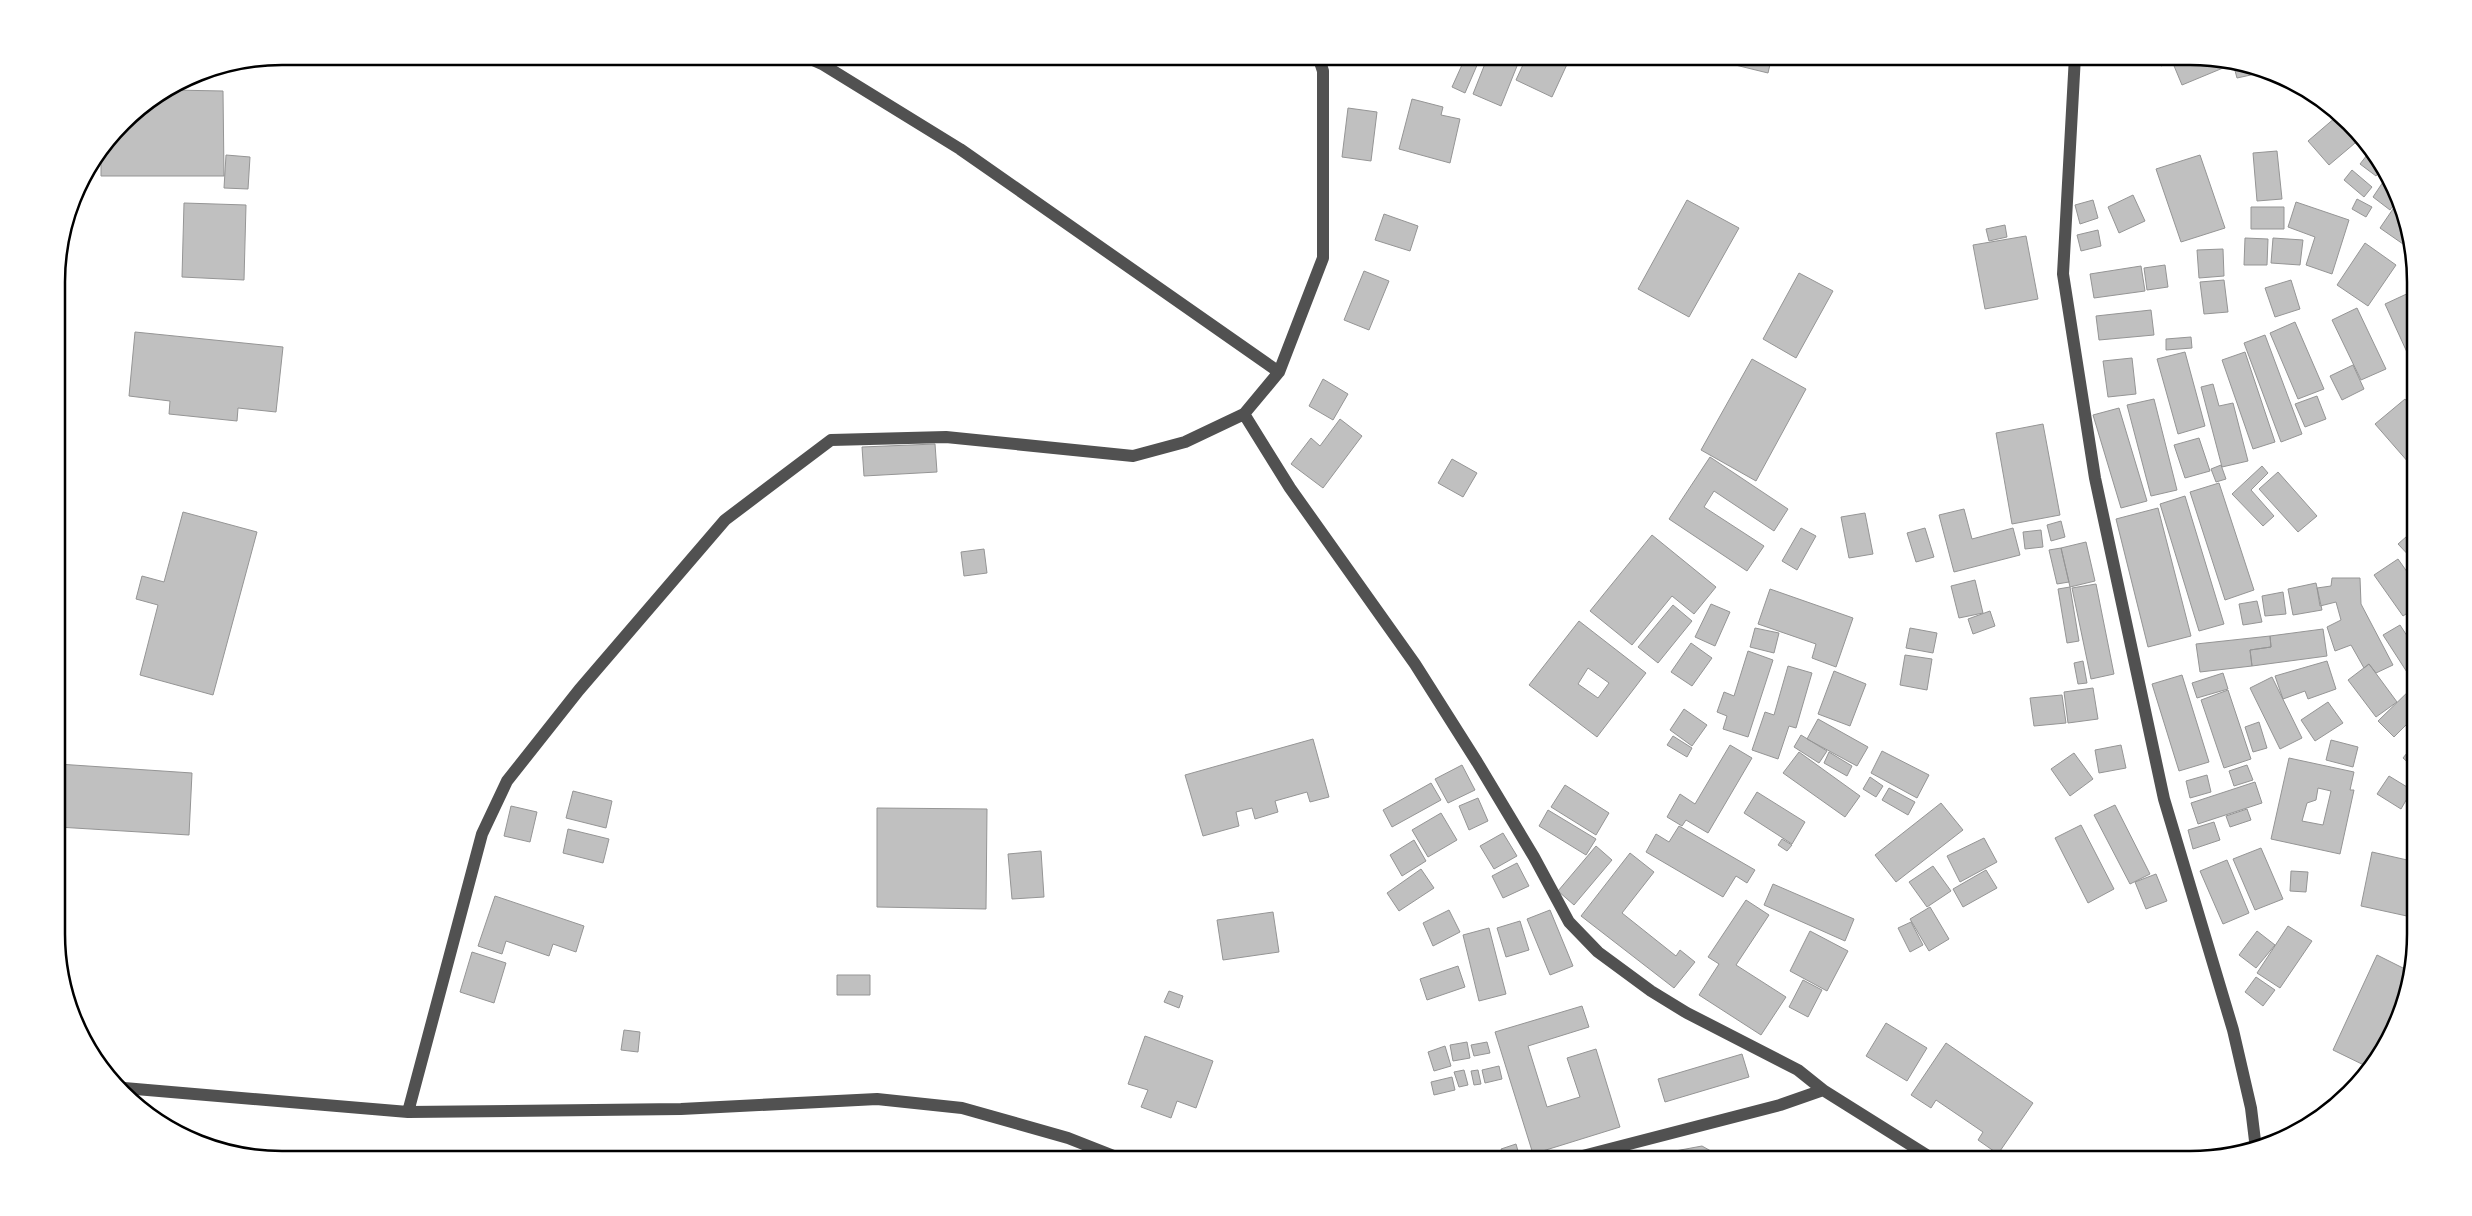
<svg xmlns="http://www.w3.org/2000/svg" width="2472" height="1216" font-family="'Sofia Sans Condensed',sans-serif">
<rect width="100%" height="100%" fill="#fff"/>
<path fill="#c0c0c0" stroke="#959595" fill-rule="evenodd" d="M 1466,56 L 1481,56 L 1465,93 L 1452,87 Z
M 1488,56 L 1521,56 L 1501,106 L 1473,94 Z
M 1527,56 L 1561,56 L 1569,60 L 1552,97 L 1516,80 Z
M 1720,56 L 1772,56 L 1768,73 L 1719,61 Z
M 2156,56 L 2190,56 L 2221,64 L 2223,68 L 2182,85 L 2172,61 L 2161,66 Z
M 2234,67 L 2260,73 L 2237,78 Z
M 172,88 L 172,90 L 223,91 L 224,176 L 101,176 L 101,155 L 133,113 Z
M 1412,99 L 1443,107 L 1441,115 L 1460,119 L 1450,163 L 1399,149 Z
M 1348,108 L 1377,112 L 1371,161 L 1342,157 Z
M 2336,117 L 2361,138 L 2329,165 L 2308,141 Z
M 2277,151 L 2282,199 L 2257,201 L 2253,153 Z
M 226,155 L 250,157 L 248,189 L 224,188 Z
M 2200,155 L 2225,228 L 2181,242 L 2156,169 Z
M 2367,155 L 2382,168 L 2376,176 L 2360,164 Z
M 2352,170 L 2372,187 L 2364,197 L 2344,180 Z
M 2387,176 L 2399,197 L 2390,210 L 2373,197 Z
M 2133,195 L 2145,221 L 2119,233 L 2108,207 Z
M 2357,199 L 2372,207 L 2366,217 L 2352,209 Z
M 1687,200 L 1739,228 L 1689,317 L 1638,289 Z
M 2093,200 L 2098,218 L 2080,224 L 2075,205 Z
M 2296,202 L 2349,220 L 2332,274 L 2306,265 L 2315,237 L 2288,227 Z
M 184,203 L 246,205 L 244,280 L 182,277 Z
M 2395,206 L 2403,211 L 2413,251 L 2380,228 Z
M 2251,207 L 2284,207 L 2284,229 L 2251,229 Z
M 1384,214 L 1418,226 L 1410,251 L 1375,240 Z
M 2005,225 L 2007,237 L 1989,241 L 1986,229 Z
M 2098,230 L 2101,246 L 2081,251 L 2077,235 Z
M 2026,236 L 2038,299 L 1985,309 L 1973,245 Z
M 2245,238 L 2268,239 L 2267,265 L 2244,265 Z
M 2273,238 L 2303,240 L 2300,265 L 2271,263 Z
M 2365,243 L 2396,265 L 2368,306 L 2337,285 Z
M 2223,249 L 2224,276 L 2199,278 L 2197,250 Z
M 2165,265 L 2168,287 L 2147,290 L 2144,268 Z
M 2141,266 L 2145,291 L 2094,298 L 2090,274 Z
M 1364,271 L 1389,281 L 1369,330 L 1344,320 Z
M 1799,273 L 1833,291 L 1796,358 L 1763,339 Z
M 2224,280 L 2228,312 L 2204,314 L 2200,282 Z
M 2291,280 L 2300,309 L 2275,317 L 2265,288 Z
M 2413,291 L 2414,359 L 2411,361 L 2385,304 Z
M 2357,308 L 2386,369 L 2361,380 L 2332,320 Z
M 2151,310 L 2154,335 L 2099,340 L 2096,316 Z
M 2295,322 L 2324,389 L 2298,399 L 2270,333 Z
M 135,332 L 283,347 L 276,412 L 238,408 L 237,421 L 169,414 L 170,401 L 129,396 Z
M 2265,335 L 2302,434 L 2281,442 L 2244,343 Z
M 2191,337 L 2192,348 L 2166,350 L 2166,339 Z
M 2185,352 L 2205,426 L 2178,434 L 2157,359 Z
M 2245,352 L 2275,442 L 2253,449 L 2222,360 Z
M 2132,358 L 2136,394 L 2108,397 L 2103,361 Z
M 1752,359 L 1806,389 L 1756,481 L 1701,450 Z
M 2353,365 L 2364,389 L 2342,400 L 2330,376 Z
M 1323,379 L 1348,394 L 1333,420 L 1309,406 Z
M 2213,384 L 2219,406 L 2233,403 L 2248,461 L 2222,467 L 2201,387 Z
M 2317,396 L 2326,419 L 2305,427 L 2295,404 Z
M 2154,399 L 2177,490 L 2151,496 L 2127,405 Z
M 2405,399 L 2414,410 L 2414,458 L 2409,463 L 2375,424 Z
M 2119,408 L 2147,501 L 2121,508 L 2093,415 Z
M 1340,419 L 1362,436 L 1323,488 L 1291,464 L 1311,438 L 1320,446 Z
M 2043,424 L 2060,515 L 2012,524 L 1996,433 Z
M 2199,438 L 2210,471 L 2185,478 L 2174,445 Z
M 935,444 L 937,472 L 864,476 L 862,447 Z
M 1710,457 L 1788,509 L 1774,531 L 1714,491 L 1704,507 L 1764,546 L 1747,571 L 1669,519 Z
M 1452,459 L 1477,473 L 1463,497 L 1438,483 Z
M 2221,465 L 2226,479 L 2216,482 L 2211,469 Z
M 2262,466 L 2268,473 L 2251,490 L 2274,516 L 2263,526 L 2232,494 Z
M 2278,472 L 2317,516 L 2298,532 L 2259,489 Z
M 2219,483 L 2254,590 L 2225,600 L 2190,492 Z
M 2185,496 L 2224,624 L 2199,631 L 2160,504 Z
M 2158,508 L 2191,636 L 2148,647 L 2116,519 Z
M 1964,509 L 1972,539 L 2013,528 L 2020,555 L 1954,572 L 1939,515 Z
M 183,512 L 257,532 L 213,695 L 140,675 L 158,605 L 136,599 L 142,576 L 164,582 Z
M 1865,513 L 1873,554 L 1849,558 L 1841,517 Z
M 2061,521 L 2065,537 L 2051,541 L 2047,525 Z
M 1801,528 L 1816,536 L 1797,570 L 1782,561 Z
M 1925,528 L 1934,557 L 1916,562 L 1907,533 Z
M 2415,529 L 2415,562 L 2398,544 Z
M 2041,530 L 2043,547 L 2025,549 L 2023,532 Z
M 1652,535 L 1716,587 L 1694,614 L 1672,596 L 1632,645 L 1590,611 Z
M 2086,542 L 2095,581 L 2070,587 L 2061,548 Z
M 2061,548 L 2069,582 L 2057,584 L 2049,550 Z
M 984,549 L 987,573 L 964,576 L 961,552 Z
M 2398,559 L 2415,583 L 2415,608 L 2403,616 L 2374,575 Z
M 2332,578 L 2360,578 L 2361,604 L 2393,665 L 2376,673 L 2369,664 L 2364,668 L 2351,645 L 2335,651 L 2327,627 L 2341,620 L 2336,602 L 2320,606 L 2317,588 L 2331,586 Z
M 1975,580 L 1983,613 L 1959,618 L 1951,586 Z
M 2316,583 L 2322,610 L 2293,615 L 2288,589 Z
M 2096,584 L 2114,674 L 2091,679 L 2072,588 Z
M 2070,587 L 2079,641 L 2067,643 L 2058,589 Z
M 1770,589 L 1853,618 L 1836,667 L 1812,658 L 1816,644 L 1758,624 Z
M 2283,592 L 2286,614 L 2265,616 L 2262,596 Z
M 2257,601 L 2262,622 L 2243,625 L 2239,604 Z
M 1711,604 L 1730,612 L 1715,646 L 1695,637 Z
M 1673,605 L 1692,621 L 1658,663 L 1638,647 Z
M 1990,611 L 1995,626 L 1973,634 L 1968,619 Z
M 1579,621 L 1646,673 L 1597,737 L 1529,685 ZM 1588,668 L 1609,683 L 1598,698 L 1578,684 Z
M 2400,625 L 2415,648 L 2414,683 L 2383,635 Z
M 1755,628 L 1779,633 L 1774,653 L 1750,647 Z
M 1910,628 L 1937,633 L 1933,653 L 1906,648 Z
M 2323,629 L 2327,656 L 2252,666 L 2250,650 L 2271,647 L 2270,636 Z
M 2270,636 L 2271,647 L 2250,650 L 2252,666 L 2200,672 L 2196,644 Z
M 1691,643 L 1712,658 L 1692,686 L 1671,672 Z
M 1748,651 L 1773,660 L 1748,737 L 1723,729 L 1727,716 L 1717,712 L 1724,692 L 1734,696 Z
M 1905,655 L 1932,659 L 1927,690 L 1900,685 Z
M 2083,661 L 2087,683 L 2078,684 L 2074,663 Z
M 2327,661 L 2336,689 L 2308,699 L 2305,691 L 2283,699 L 2275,676 Z
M 2369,664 L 2397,702 L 2376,717 L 2348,680 Z
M 1788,666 L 1812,673 L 1796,728 L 1789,726 L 1778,759 L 1752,750 L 1765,712 L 1774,715 Z
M 1834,671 L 1866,684 L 1850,726 L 1818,714 Z
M 2223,673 L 2228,689 L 2197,698 L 2192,683 Z
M 2182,675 L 2209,762 L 2179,771 L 2152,684 Z
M 2272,677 L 2302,738 L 2280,749 L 2250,688 Z
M 2415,685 L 2415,716 L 2394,737 L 2378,721 Z
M 2093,688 L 2098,719 L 2068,723 L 2064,692 Z
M 2228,690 L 2251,759 L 2224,768 L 2201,700 Z
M 2062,695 L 2066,723 L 2034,726 L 2030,698 Z
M 2328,702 L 2343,723 L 2315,741 L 2301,720 Z
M 1684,709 L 1707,725 L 1692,746 L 1670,730 Z
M 1818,719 L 1868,747 L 1857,766 L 1807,739 Z
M 2259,722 L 2267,748 L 2253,752 L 2245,727 Z
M 1801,735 L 1827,751 L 1819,763 L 1794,747 Z
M 1673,736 L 1692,748 L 1687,757 L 1667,745 Z
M 1313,739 L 1329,797 L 1310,802 L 1307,792 L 1275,801 L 1278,812 L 1255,819 L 1252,808 L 1236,812 L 1239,826 L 1203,836 L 1185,775 Z
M 2331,740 L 2358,747 L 2353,767 L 2326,760 Z
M 2415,743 L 2415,769 L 2403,758 Z
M 1730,745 L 1752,758 L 1708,833 L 1686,820 L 1682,826 L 1667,817 L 1680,794 L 1695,804 Z
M 2121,745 L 2126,768 L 2099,773 L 2095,750 Z
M 1882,751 L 1929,775 L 1917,798 L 1871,773 Z
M 1799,752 L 1860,796 L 1845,817 L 1783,773 Z
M 1829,752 L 1852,766 L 1847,776 L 1824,763 Z
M 2074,753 L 2093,779 L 2070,796 L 2051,769 Z
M 2289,758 L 2354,772 L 2350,790 L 2354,790 L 2340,854 L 2271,839 ZM 2318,788 L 2331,791 L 2323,825 L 2302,821 L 2307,803 L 2316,800 Z
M 58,764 L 192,773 L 189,835 L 58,827 Z
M 1462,765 L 1475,790 L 1448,803 L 1435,779 Z
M 2247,765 L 2253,780 L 2234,786 L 2229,771 Z
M 2207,775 L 2211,792 L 2190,798 L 2186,781 Z
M 2389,776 L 2412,790 L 2401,809 L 2377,794 Z
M 1870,777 L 1883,786 L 1876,797 L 1863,789 Z
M 2255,782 L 2262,803 L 2198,824 L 2191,803 Z
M 1431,783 L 1441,800 L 1392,827 L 1383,810 Z
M 1565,785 L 1609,813 L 1596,835 L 1551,807 Z
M 1889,788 L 1915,802 L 1908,815 L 1882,800 Z
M 573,791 L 612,801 L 606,828 L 566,818 Z
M 1757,792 L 1805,822 L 1792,844 L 1744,813 Z
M 1478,798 L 1488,821 L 1469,830 L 1459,806 Z
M 1941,803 L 1963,830 L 1896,882 L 1875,855 Z
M 2115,805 L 2150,874 L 2130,884 L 2094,815 Z
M 511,806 L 537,812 L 530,842 L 504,836 Z
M 877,808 L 987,809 L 986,909 L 877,907 Z
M 2247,809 L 2251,820 L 2230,827 L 2226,816 Z
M 1548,810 L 1596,839 L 1586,855 L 1539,826 Z
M 1441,813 L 1457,840 L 1428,857 L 1412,830 Z
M 2214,822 L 2220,840 L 2193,849 L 2188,830 Z
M 2081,825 L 2114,889 L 2088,903 L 2055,838 Z
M 1679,826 L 1755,870 L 1747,883 L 1736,876 L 1723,897 L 1646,852 L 1656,834 L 1669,842 Z
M 568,829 L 609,839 L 603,863 L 563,853 Z
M 1503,833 L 1517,856 L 1494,869 L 1480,846 Z
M 1984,838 L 1997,862 L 1960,882 L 1947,856 Z
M 1782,839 L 1792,845 L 1787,851 L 1778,845 Z
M 1414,840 L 1426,861 L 1402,876 L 1390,855 Z
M 1596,846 L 1612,860 L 1574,905 L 1558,891 Z
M 2261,848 L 2283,899 L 2255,910 L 2233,859 Z
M 1041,851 L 1044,897 L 1012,899 L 1008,854 Z
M 2372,852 L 2416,862 L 2416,918 L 2361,906 Z
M 1630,853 L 1654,872 L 1622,913 L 1676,956 L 1680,950 L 1695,962 L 1674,988 L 1581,916 Z
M 2227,860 L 2249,913 L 2223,924 L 2200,871 Z
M 1517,863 L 1529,886 L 1503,898 L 1492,876 Z
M 1933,866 L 1951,891 L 1927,907 L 1909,882 Z
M 1421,869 L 1434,888 L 1399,911 L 1387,893 Z
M 1986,870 L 1997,888 L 1963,907 L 1953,889 Z
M 2291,871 L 2308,872 L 2306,892 L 2290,891 Z
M 2156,874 L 2167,901 L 2146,909 L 2135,882 Z
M 1773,884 L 1854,919 L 1845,941 L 1764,905 Z
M 495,896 L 584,926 L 576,952 L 553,944 L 549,956 L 506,941 L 502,954 L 478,946 Z
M 1746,900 L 1769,915 L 1736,965 L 1786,997 L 1761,1035 L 1699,995 L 1719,964 L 1708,957 Z
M 1930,907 L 1949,939 L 1929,951 L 1910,919 Z
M 1449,910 L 1460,932 L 1433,946 L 1423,923 Z
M 1550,910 L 1573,966 L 1550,975 L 1527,919 Z
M 1273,912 L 1279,952 L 1223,960 L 1217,920 Z
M 1520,921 L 1529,950 L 1506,957 L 1497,928 Z
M 1911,922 L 1923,945 L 1910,952 L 1898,928 Z
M 2288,926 L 2312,941 L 2280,988 L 2257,973 Z
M 1489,928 L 1506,994 L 1479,1001 L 1463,935 Z
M 1810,931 L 1848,951 L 1827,991 L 1790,971 Z
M 2257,931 L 2275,945 L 2256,968 L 2239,955 Z
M 472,952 L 506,963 L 494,1003 L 460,992 Z
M 2377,955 L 2407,970 L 2393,1033 L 2370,1068 L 2333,1050 Z
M 1458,966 L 1465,987 L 1427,1000 L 1420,979 Z
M 837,975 L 870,975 L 870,995 L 837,995 Z
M 2256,977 L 2275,990 L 2263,1006 L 2245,992 Z
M 1803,980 L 1822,990 L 1808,1017 L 1789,1007 Z
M 1169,991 L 1183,996 L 1179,1008 L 1164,1002 Z
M 1582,1006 L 1589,1027 L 1528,1046 L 1547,1107 L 1580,1097 L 1567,1058 L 1596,1049 L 1620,1127 L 1533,1154 L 1495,1032 Z
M 1886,1023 L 1927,1048 L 1907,1081 L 1866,1056 Z
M 624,1030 L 640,1032 L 638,1052 L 621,1050 Z
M 1145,1036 L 1213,1061 L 1196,1108 L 1177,1101 L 1171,1118 L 1141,1107 L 1148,1090 L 1128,1084 Z
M 1467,1042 L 1470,1058 L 1453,1061 L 1450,1045 Z
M 1487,1042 L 1490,1053 L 1474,1056 L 1471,1045 Z
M 1946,1043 L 2033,1103 L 1998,1154 L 1978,1140 L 1983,1132 L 1936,1100 L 1931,1108 L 1911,1095 Z
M 1445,1046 L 1451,1066 L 1434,1071 L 1428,1052 Z
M 1742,1054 L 1749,1077 L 1665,1102 L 1658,1079 Z
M 1499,1066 L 1502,1079 L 1485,1083 L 1482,1070 Z
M 1464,1070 L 1468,1085 L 1459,1087 L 1454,1072 Z
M 1478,1070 L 1481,1084 L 1474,1085 L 1471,1071 Z
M 1452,1077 L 1455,1090 L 1434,1095 L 1431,1082 Z
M 1516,1144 L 1520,1158 L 1504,1159 L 1501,1149 Z
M 1702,1146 L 1725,1159 L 1632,1159 Z"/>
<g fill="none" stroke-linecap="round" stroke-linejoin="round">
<path stroke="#515151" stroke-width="12" d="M 804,56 L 822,64 L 960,149 L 1279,372
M 2075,56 L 2063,274 L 2095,478 L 2164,799 L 2233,1030 L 2251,1108 L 2256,1149
M 1244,414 L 1290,488 L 1415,664 L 1477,762 L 1534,857 L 1569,922 L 1598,952 L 1651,991 L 1687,1013 L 1798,1070 L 1823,1090
M 57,524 L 57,533
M 124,1088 L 408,1112 L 681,1109 L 877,1099 L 962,1108 L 1068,1138 L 1124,1160
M 408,1112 L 482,834 L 507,781 L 579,690 L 725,520 L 831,440 L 946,437 L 1133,456 L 1185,442 L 1244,414 L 1279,372 L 1323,258 L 1323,71 L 1318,56
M 1571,1159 L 1780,1105 L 1823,1090 L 1933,1159"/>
</g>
<path d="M0 0H2472V1216H0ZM282 65H2190A217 217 0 0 1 2407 282V934A217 217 0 0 1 2190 1151H282A217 217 0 0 1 65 934V282A217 217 0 0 1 282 65Z" fill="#fff" fill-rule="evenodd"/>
<path fill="none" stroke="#000" stroke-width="2.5" d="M282 65H2190A217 217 0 0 1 2407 282V934A217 217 0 0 1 2190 1151H282A217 217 0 0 1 65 934V282A217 217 0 0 1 282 65Z"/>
</svg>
